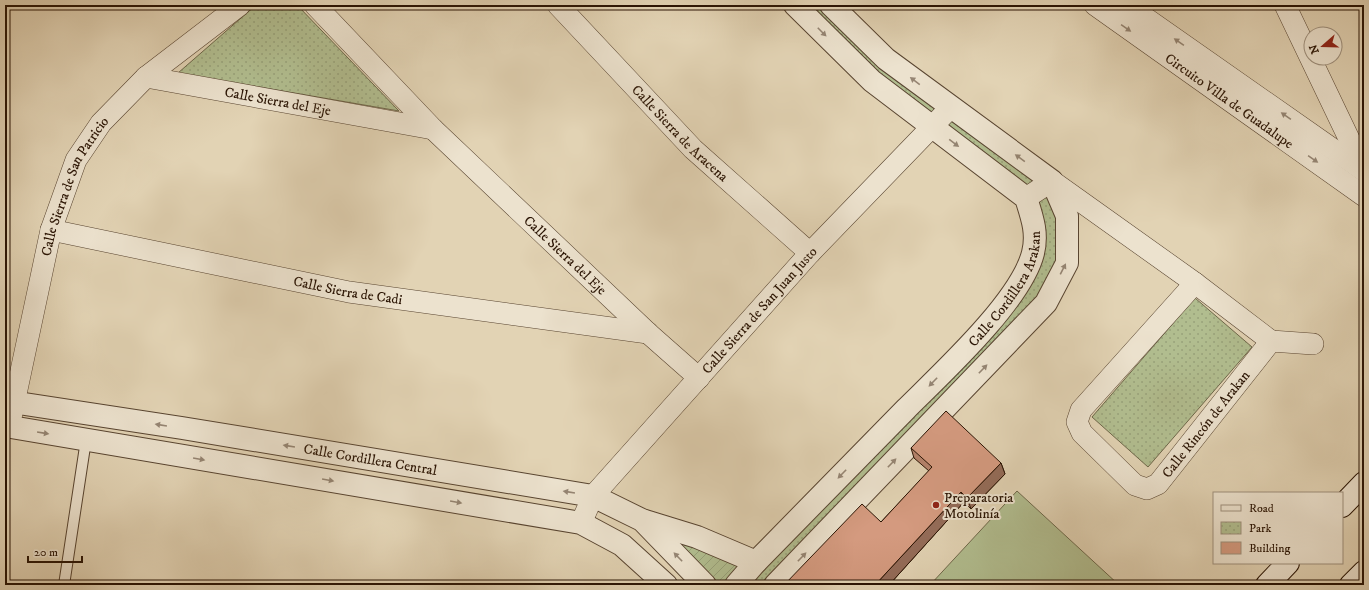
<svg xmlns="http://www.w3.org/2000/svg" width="1369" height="590" font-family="'IM FELL DW Pica',serif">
<defs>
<pattern id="park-dots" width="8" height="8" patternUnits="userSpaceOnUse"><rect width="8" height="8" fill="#b1bd8f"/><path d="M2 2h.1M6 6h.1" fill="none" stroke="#98a27a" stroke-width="1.8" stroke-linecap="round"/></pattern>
<pattern id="garden-furrows" width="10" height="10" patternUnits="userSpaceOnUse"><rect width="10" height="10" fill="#b1bd8f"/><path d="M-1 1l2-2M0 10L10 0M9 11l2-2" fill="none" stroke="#98a27a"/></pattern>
</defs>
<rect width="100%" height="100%" fill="#e2d3b4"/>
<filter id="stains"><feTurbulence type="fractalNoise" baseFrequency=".005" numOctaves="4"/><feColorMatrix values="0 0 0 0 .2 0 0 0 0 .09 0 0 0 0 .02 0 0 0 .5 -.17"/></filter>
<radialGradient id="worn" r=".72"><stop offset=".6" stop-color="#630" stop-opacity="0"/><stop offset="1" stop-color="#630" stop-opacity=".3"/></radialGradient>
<path fill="url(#park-dots)" stroke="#6e684a" d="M 256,5 L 297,5 L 399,111 L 178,73 Z
M 802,5 L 826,5 L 1051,183 L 1064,263 L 1044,304 L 766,585 L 742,585 L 1005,310 L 1036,220 L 931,120 Z
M 1195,298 L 1252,347 L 1148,467 L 1092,417 Z"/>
<path fill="url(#garden-furrows)" stroke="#6e684a" d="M 642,520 L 756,562 L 736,585 L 705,585 Z"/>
<path fill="#b1bd8f" stroke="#6e684a" d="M 1017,491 L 1119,585 L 930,585 Z"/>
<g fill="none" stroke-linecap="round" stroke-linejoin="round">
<defs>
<path id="service" d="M 64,585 L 86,440"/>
<g id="minor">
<path id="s1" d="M 315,5 L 433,129 L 648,333 L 699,378"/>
<path id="s2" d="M 558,5 L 693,149 L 810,253"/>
<path id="s3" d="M 1095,5 L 1364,196"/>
<path d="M 1127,5 L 1364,171"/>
<path d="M 1285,5 L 1364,170"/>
<path id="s4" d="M 146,77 L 433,129"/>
<path d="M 1026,198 L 1052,181 L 1195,283 L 1271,341"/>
<path id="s5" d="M 51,230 L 349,292 L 648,333"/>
<path id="s6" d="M 1195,283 L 1081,410 L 1077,422 L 1082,433 L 1135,485 L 1147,489 L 1158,484 L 1271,341 L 1313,344"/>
<path id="s7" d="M 9,427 L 51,230 L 76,160 L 101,123 L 146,77 L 240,5"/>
<path id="s8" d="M 581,523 L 593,496 L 810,253 L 951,107"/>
</g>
<g id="tertiary">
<path id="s9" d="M 5,401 L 182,428 L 593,496 L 642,520 L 705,585"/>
<path d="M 5,426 L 581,523 L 622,545 L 666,585"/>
<path d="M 645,521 L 697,537 L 756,562"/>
<path id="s10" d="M 736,585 L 756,562 C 806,511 856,460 906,409 C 941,374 1021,301 1033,253 C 1038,233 1032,217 1026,198 L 872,81 L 795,5"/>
<path d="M 775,585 L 1046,303 L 1067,263 L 1067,216 L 1052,181 L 886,59 L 831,5"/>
</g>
<path id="secondary" d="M 1342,506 L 1364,483
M 1267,585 L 1288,563
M 1351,585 L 1364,572"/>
</defs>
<use href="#service" stroke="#584430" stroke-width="12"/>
<use href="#minor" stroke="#584430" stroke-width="22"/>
<use href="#tertiary" stroke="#584430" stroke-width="24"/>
<use href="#secondary" stroke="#2a1404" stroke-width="24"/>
<use href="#service" stroke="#ece2ce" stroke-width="10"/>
<use href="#minor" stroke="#ece2ce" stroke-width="21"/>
<use href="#tertiary" stroke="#ece2ce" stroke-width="22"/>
<use href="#secondary" stroke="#ece2ce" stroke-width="22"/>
</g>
<path fill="#b6846d" stroke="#2a1404" d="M 911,448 L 1001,463 L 1005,474 L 971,509 L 964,502 L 889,585 L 784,585 L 881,522 L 929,471 L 914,458 Z"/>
<path fill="#946c59" stroke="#2a1404" d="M 1001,463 L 1005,474 L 971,509 L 967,498 Z
M 961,492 L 964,502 L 889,585 L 875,585 Z"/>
<path fill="#d49a7f" stroke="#2a1404" d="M 946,411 L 1001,463 L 967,498 L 961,492 L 875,585 L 784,585 L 862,504 L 881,522 L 932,467 L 911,448 Z"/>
<defs><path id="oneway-solid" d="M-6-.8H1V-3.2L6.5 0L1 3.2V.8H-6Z"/></defs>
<g fill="#958573">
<use href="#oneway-solid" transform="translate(1126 28) rotate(35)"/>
<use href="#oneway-solid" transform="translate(822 32) rotate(45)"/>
<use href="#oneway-solid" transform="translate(1179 42) rotate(-145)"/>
<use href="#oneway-solid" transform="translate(915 81) rotate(-143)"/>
<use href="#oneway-solid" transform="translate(1286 116) rotate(-145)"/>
<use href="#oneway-solid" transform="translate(954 143) rotate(37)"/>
<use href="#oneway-solid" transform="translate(1020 158) rotate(-144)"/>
<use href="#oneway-solid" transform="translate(1313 159) rotate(35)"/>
<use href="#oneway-solid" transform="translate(1063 269) rotate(-63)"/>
<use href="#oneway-solid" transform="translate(983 369) rotate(-46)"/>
<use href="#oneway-solid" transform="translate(933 382) rotate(134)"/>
<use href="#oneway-solid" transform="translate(161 425) rotate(-171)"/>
<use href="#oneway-solid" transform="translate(43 433) rotate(9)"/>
<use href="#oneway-solid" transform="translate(289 446) rotate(-171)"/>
<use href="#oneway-solid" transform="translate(199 459) rotate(10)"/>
<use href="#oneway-solid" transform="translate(892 463) rotate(-46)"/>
<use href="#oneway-solid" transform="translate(842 474) rotate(134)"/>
<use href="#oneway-solid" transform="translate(328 480) rotate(10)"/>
<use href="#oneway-solid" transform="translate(569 492) rotate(-171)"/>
<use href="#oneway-solid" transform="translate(456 502) rotate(10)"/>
<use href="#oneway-solid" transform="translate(678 557) rotate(-134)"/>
<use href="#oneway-solid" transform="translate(802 557) rotate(-46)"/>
</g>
<circle fill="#8f2418" stroke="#ece2ce" stroke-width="1.5" cx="936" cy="505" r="4"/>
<g text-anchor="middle" stroke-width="4" stroke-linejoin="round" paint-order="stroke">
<g font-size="14" fill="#2a1404" stroke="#ece2ce">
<text dy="5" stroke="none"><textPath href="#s3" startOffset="165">Circuito Villa de Guadalupe</textPath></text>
<text dy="5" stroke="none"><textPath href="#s4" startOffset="134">Calle Sierra del Eje</textPath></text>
<text dy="5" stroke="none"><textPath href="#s2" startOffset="177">Calle Sierra de Aracena</textPath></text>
<text dy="5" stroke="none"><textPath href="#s7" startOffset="251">Calle Sierra de San Patricio</textPath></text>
<text dy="5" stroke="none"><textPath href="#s1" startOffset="354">Calle Sierra del Eje</textPath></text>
<text dy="5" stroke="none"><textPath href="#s10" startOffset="403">Calle Cordillera Arakan</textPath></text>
<text dy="5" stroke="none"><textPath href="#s5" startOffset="303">Calle Sierra de Cadi</textPath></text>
<text dy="5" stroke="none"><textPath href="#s8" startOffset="279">Calle Sierra de San Juan Justo</textPath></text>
<text dy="5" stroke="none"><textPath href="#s6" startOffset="371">Calle Rincón de Arakan</textPath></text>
<text dy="5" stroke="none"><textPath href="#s9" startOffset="370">Calle Cordillera Central</textPath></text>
</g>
<g font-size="14" fill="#2a1404" stroke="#ece2ce" text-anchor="start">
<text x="944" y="502">Preparatoria<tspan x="944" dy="16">Motolinía</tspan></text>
</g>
</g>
<rect width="1369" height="590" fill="none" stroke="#e2d3b4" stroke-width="20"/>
<rect x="6" y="6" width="1357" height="578" fill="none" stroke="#2a1404" stroke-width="2"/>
<rect x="10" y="10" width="1349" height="570" fill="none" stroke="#2a1404"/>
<rect x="1213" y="492" width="130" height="72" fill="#ece2ce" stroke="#9e907d"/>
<rect x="1221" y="505" width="20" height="6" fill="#ece2ce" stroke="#9e907d"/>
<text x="1249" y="512" font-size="12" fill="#2a1404">Road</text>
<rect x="1221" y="522" width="20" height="12" fill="url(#park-dots)" stroke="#9e907d"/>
<text x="1249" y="532" font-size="12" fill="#2a1404">Park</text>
<rect x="1221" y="542" width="20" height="12" fill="#d49a7f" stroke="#9e907d"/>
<text x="1249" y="552" font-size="12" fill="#2a1404">Building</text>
<g transform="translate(1323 46) rotate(250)"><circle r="19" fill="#ece2ce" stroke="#9e907d"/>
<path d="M0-3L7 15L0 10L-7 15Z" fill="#8f2418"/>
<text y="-6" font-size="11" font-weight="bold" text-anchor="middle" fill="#2a1404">N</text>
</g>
<path d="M28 556v6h54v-6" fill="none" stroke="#2a1404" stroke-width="2"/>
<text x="34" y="556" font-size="12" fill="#2a1404" stroke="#ece2ce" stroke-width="3" paint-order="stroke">20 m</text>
<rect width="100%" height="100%" filter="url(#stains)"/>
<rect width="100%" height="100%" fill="url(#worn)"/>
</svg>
